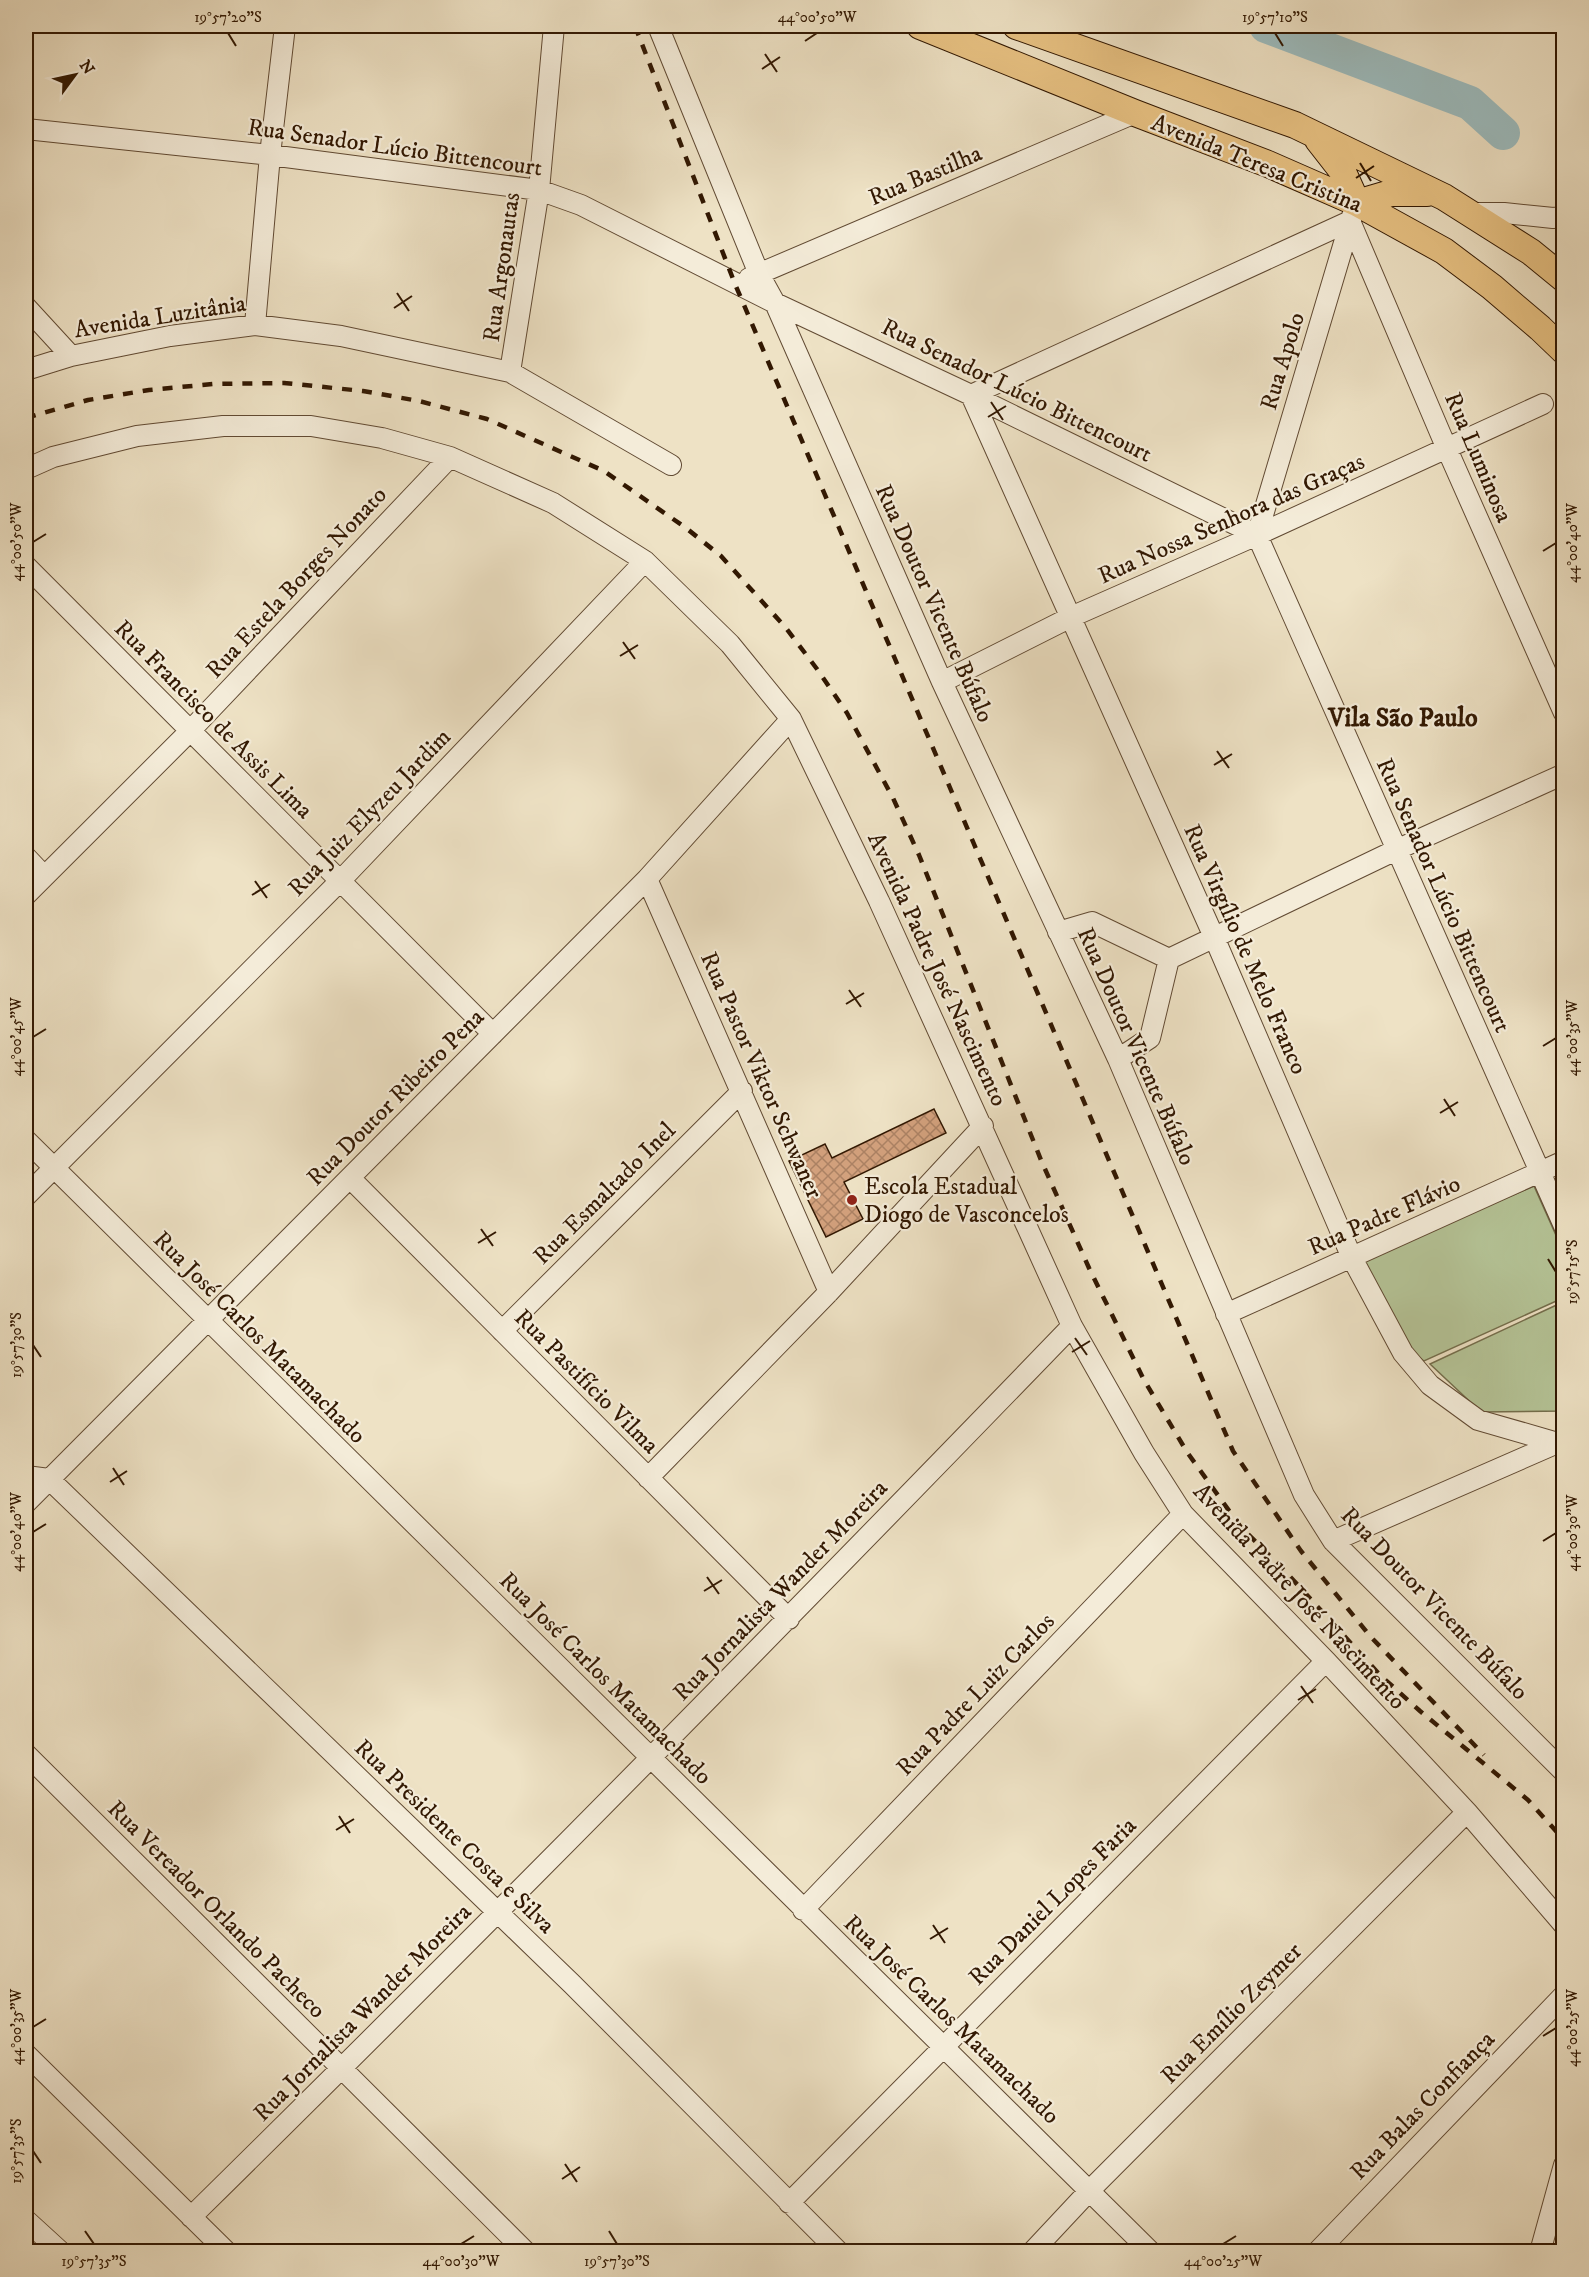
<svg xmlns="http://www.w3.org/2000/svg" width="1589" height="2277" font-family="'IM FELL DW Pica',serif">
<defs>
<pattern id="building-cross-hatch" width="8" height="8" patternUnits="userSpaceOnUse" patternTransform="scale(1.5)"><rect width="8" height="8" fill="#d3a17d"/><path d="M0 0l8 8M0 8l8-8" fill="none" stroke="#ac8264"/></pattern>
</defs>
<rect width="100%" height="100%" fill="#eee2c5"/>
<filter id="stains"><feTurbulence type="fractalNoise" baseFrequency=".00333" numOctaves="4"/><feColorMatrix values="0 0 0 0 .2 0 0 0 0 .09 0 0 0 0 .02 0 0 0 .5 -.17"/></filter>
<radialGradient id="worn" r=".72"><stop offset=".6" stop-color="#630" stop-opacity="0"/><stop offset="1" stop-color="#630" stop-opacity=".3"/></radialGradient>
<path fill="#b5c497" stroke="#746e4c" stroke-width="1.5" d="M 1534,1186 L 1563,1251 L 1563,1298 L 1424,1361 L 1412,1352 L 1361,1260 Z
M 1563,1302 L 1563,1411 L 1481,1412 L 1430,1364 Z"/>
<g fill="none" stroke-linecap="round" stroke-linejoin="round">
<path stroke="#9dbcbe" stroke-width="34" d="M 1266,26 L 1470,103 L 1503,133"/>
</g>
<path fill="url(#building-cross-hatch)" stroke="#321802" stroke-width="1.5" d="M 934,1109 L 946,1133 L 844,1182 L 863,1219 L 826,1237 L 789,1161 L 825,1144 L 832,1158 Z"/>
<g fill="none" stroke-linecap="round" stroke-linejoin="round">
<defs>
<path id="minor" d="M 658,26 L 759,274 L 775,303 L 942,682 L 1118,1059 L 1304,1495 L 1333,1541 L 1564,1772
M 26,129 L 270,155 L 539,190 L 581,205 L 775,303 L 971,395 L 1257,535 L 1564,1226
M 1472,213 L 1504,213 L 1553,218 L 1564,217
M 1350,221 L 971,395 L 1214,937 L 1352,1258 L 1403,1353 L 1430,1385 L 1478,1420 L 1558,1443
M 1350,221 L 1447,449 L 1564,713
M 749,278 L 1135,113
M 26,307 L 71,356
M 255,325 L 270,155 L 285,26
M 26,370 L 71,356 L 170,336 L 255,325 L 341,336 L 510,372 L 671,465
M 510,372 L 539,190 L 554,26
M 26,469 L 53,457 L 137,436 L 223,426 L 311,426 L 382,438 L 450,457 L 553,503 L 645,561 L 730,644 L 791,719 L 879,901 L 1072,1326 L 1144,1453 L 1183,1514 L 1326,1661 L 1467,1812 L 1564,1925
M 1257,535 L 1352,216
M 26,566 L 493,1034
M 942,682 L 1071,617 L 1257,535 L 1543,404
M 26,857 L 44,876
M 647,879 L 829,1292
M 26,895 L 189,732 L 450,457
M 1058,932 L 1092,922 L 1169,959
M 1169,959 L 1396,850 L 1564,774
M 1118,1059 L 1150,1038 L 1169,959
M 26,1140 L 1151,2252
M 350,1178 L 789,1619
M 26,1196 L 341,880 L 645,561
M 1226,1314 L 1564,1161
M 502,1331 L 742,1091
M 26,1476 L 49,1479 L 572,1984 L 839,2252
M 648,1478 L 829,1292 L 983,1126
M 26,1503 L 647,879 L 791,719
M 1333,1541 L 1562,1441
M 26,1754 L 526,2252
M 803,1910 L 1183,1514
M 26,2054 L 227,2252
M 789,2203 L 1326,1661
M 191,2217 C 489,1924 782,1626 1072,1326
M 26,2220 L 61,2252
M 1032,2252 L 1090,2190 L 1467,1812
M 1317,2252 L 1564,1995
M 1540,2252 L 1564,2165"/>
<path id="major" d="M 920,26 L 1135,113 L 1268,164 L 1357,203 L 1444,251 L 1492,287 L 1540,328 L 1564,351
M 1016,26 L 1295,125 L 1444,197 L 1531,252 L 1564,279
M 1318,140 L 1343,172 L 1357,203
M 1357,203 L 1391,193 L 1427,193"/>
</defs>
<use href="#minor" stroke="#614a33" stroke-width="22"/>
<use href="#major" stroke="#321802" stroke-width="28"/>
<use href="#minor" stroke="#f4ecd9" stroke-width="20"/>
<use href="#major" stroke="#e7c182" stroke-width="26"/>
<path stroke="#321802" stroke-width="4.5" stroke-dasharray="10 10" stroke-linecap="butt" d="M 635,26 L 735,284 L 1233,1451 L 1301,1551 L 1370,1636 L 1484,1755
M 26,418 L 88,400 L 149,390 L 213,384 L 284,383 L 363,391 L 419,401 L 487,419 L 604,471 L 686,528 L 721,556 L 786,628 L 817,669 L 847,713 L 893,798 L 919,855 L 1041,1160 L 1089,1268 L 1144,1380 L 1187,1452 L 1240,1526 L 1284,1570 L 1380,1675 L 1420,1711 L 1528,1800 L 1564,1840"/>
</g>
<path fill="none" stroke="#321802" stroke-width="2" d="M 228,33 L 236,46M 1275,33 L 1283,46M 805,41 L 817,33M 765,54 L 777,72M 762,69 L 780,57M 1360,163 L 1371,181M 1356,178 L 1374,166M 397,293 L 409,311M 394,308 L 412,296M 991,402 L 1003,420M 988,417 L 1006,406M 33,542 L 46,534M 1543,551 L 1556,543M 623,642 L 635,659M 620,656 L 638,645M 1217,751 L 1229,768M 1214,765 L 1232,754M 255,881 L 267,898M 252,895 L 270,884M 849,990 L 861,1007M 846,1004 L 864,993M 33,1037 L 46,1029M 1543,1046 L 1556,1038M 1444,1099 L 1455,1116M 1440,1113 L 1458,1102M 481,1229 L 493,1246M 478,1243 L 496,1232M 1548,1259 L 1556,1272M 1075,1338 L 1087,1355M 33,1345 L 41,1357M 1072,1352 L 1090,1341M 113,1468 L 124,1485M 110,1482 L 127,1471M 33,1532 L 46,1524M 1543,1541 L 1556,1533M 707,1577 L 719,1594M 704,1591 L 722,1580M 1301,1686 L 1313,1703M 1298,1700 L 1316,1689M 339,1816 L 350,1833M 336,1830 L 354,1819M 933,1925 L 945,1943M 930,1939 L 948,1928M 33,2027 L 46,2019M 1543,2036 L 1556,2028M 33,2151 L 41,2163M 565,2164 L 577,2182M 562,2179 L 580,2167M 85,2231 L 94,2244M 609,2231 L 617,2244M 461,2244 L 474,2236M 1223,2244 L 1236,2236"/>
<circle fill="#8f2418" stroke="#f4ecd9" stroke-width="2" cx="852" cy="1200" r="6"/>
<g text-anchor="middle" stroke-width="4.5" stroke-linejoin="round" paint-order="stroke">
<g font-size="24" fill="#321802" stroke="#f4ecd9">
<text transform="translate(395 147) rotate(8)" y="8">Rua Senador Lúcio Bittencourt</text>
<text transform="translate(1257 163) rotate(22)" y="8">Avenida Teresa Cristina</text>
<text transform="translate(925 175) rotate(-23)" y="8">Rua Bastilha</text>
<text transform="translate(501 267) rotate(-82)" y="8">Rua Argonautas</text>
<text transform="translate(160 316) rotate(-9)" y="8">Avenida Luzitânia</text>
<text transform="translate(1282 361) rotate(-73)" y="8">Rua Apolo</text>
<text transform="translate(1017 390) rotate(26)" y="8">Rua Senador Lúcio Bittencourt</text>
<text transform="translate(1479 457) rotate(67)" y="8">Rua Luminosa</text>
<text transform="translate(1231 518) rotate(-24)" y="8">Rua Nossa Senhora das Graças</text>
<text transform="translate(296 582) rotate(-47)" y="8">Rua Estela Borges Nonato</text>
<text transform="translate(935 603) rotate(66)" y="8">Rua Doutor Vicente Búfalo</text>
<text transform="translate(214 719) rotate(45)" y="8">Rua Francisco de Assis Lima</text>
<text transform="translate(369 812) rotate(-46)" y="8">Rua Juiz Elyzeu Jardim</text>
<text transform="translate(1444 895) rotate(66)" y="8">Rua Senador Lúcio Bittencourt</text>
<text transform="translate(1246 949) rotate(66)" y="8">Rua Virgílio de Melo Franco</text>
<text transform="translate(938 969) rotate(65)" y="8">Avenida Padre José Nascimento</text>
<text transform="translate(1137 1046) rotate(66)" y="8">Rua Doutor Vicente Búfalo</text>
<text transform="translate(762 1075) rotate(66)" y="8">Rua Pastor Viktor Schwaner</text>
<text transform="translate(395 1097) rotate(-45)" y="8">Rua Doutor Ribeiro Pena</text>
<text transform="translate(604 1193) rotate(-45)" y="8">Rua Esmaltado Inel</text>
<text transform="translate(1384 1215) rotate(-24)" y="8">Rua Padre Flávio</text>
<text transform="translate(260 1337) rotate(45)" y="8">Rua José Carlos Matamachado</text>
<text transform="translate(587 1381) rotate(45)" y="8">Rua Pastifício Vilma</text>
<text transform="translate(780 1590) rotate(-46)" y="8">Rua Jornalista Wander Moreira</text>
<text transform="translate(1300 1596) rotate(47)" y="8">Avenida Padre José Nascimento</text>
<text transform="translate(1435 1603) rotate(46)" y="8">Rua Doutor Vicente Búfalo</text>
<text transform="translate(606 1678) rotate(45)" y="8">Rua José Carlos Matamachado</text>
<text transform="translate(975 1694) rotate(-46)" y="8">Rua Padre Luiz Carlos</text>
<text transform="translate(455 1836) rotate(44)" y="8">Rua Presidente Costa e Silva</text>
<text transform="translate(1052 1901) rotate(-45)" y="8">Rua Daniel Lopes Faria</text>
<text transform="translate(217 1909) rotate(45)" y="8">Rua Vereador Orlando Pacheco</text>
<text transform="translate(362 2012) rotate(-45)" y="8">Rua Jornalista Wander Moreira</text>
<text transform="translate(1231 2013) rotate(-45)" y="8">Rua Emílio Zeymer</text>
<text transform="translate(952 2019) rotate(44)" y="8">Rua José Carlos Matamachado</text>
<text transform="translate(1422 2105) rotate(-46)" y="8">Rua Balas Confiança</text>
</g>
<g font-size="24" fill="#321802" stroke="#f4ecd9" text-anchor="start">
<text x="864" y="1194">Escola Estadual<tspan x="864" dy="28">Diogo de Vasconcelos</tspan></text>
</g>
<g font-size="26" font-weight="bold" fill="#321802" stroke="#f4ecd9">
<text x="1403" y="726">Vila São Paulo</text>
</g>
</g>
<rect width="1589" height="2277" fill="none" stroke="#eee2c5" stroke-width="66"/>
<g transform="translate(75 75) rotate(57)" stroke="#f4ecd9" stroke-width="4.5" paint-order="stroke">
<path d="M0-4.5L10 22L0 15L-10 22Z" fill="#321802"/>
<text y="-9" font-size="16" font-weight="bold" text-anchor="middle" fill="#321802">N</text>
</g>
<rect x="33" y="33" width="1523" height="2211" fill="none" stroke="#321802" stroke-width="2"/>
<g font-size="15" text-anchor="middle" fill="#321802">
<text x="228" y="22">19°57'20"S</text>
<text x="817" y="22">44°00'50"W</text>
<text x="1275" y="22">19°57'10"S</text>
<text transform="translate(16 542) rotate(-90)" y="5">44°00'50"W</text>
<text transform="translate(1572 543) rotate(-90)" y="5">44°00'40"W</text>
<text transform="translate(16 1037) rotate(-90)" y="5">44°00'45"W</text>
<text transform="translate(1572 1038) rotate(-90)" y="5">44°00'35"W</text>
<text transform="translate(1572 1272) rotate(-90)" y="5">19°57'15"S</text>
<text transform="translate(16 1345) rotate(-90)" y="5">19°57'30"S</text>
<text transform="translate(16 1532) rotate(-90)" y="5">44°00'40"W</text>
<text transform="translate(1572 1533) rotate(-90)" y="5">44°00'30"W</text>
<text transform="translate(16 2027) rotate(-90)" y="5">44°00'35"W</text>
<text transform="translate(1572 2028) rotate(-90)" y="5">44°00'25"W</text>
<text transform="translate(16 2151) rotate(-90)" y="5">19°57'35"S</text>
<text x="94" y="2266">19°57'35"S</text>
<text x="461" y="2266">44°00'30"W</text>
<text x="617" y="2266">19°57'30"S</text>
<text x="1223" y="2266">44°00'25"W</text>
</g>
<rect width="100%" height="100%" filter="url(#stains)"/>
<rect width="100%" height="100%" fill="url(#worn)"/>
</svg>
